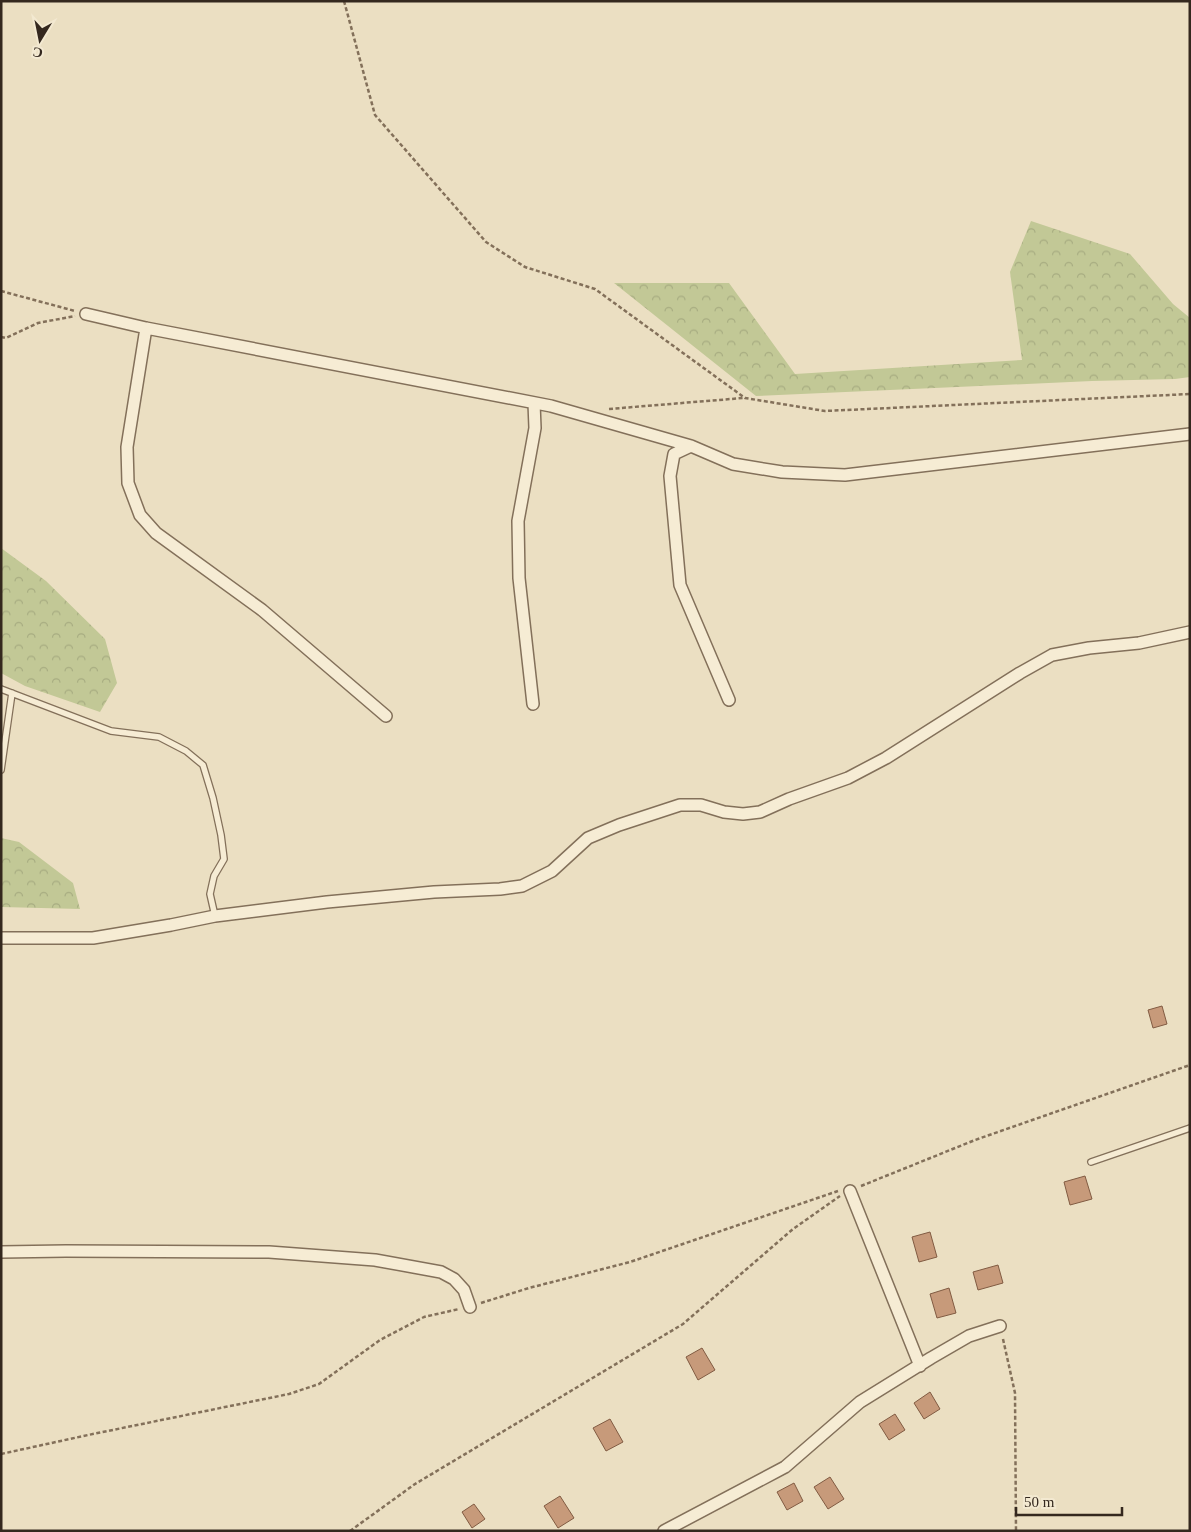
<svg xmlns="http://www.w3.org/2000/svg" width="1191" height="1532" font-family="Georgia,serif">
<defs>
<pattern id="forest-crowns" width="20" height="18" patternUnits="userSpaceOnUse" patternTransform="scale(1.25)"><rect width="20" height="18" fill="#c2c896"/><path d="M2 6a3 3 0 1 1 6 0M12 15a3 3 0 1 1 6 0" fill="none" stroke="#a7ac81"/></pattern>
</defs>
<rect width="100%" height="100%" fill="#ebdfc2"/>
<path fill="url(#forest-crowns)" d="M 1031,221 L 1130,254 L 1173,304 L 1190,318 L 1190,377 L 1175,379 L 1092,381 L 756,396 L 614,283 L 729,283 L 795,374 L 1022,360 L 1010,272 Z
M 1,548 L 46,581 L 105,639 L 117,683 L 100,712 L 25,686 L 1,673 Z
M 1,838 L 19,842 L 73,883 L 80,909 L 1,907 Z"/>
<path fill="#c79a7a" stroke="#815b42" d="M 1162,1006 L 1167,1024 L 1153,1028 L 1148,1010 Z
M 1085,1176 L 1092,1199 L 1070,1205 L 1064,1182 Z
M 930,1232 L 937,1257 L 919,1262 L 912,1237 Z
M 998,1265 L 1003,1283 L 978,1290 L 973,1272 Z
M 949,1288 L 956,1313 L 937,1318 L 930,1294 Z
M 702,1348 L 715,1370 L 698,1380 L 686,1357 Z
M 930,1392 L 940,1409 L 924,1419 L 914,1403 Z
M 895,1414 L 905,1430 L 889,1440 L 879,1424 Z
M 610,1419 L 623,1442 L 606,1451 L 593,1428 Z
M 830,1477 L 844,1499 L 828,1509 L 814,1487 Z
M 794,1483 L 803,1501 L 787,1510 L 777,1492 Z
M 560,1496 L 574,1518 L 558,1528 L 544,1506 Z
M 474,1504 L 485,1519 L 472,1528 L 462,1512 Z"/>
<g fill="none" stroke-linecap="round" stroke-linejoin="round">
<defs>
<path id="lane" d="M 1,689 L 111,731 L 159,737 L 186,751 L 203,765 L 213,798 L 221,835 L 224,859 L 214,876 L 210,894 L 215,916
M 1,770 L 12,693
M 1091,1162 L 1190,1128"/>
<path id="street" d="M 86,314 L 146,328 L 551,406 L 691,446 L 733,464 L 782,472 L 845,475 L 1190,434
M 146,328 L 127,447 L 128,483 L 140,515 L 156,533 L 262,610 L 386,716
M 691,446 L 674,454 L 670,476 L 680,585 L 729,700
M 533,704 L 519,578 L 518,521 L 535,428 L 534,403
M 1,938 L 93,938 L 171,925 L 215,916 L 327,902 L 434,892 L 500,889 L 522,886 L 552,871 L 588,838 L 619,825 L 680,805 L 701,805 L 724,812 L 743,814 L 760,812 L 789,799 L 848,778 L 886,758 L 1020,673 L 1052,655 L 1089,648 L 1139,643 L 1190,632
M 850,1191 L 920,1366
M 1,1252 L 66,1251 L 269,1252 L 375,1260 L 441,1272 L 454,1279 L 464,1290 L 470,1307
M 664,1531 L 785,1467 L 860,1402 L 931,1358 L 969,1336 L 1000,1326"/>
</defs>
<use href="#lane" stroke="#83705a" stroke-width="8"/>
<use href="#street" stroke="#83705a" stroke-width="14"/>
<path stroke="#83705a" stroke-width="2.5" stroke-dasharray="4 2.5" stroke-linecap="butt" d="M 344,1 L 375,115 L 486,242 L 525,267 L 595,289 L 745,398 L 825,411 L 1190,394
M 1,291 L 75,311
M 1,337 L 6,338 L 38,323 L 75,316
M 609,409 L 743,398
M 861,1186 L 975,1140 L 1190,1065
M 481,1303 L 529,1288 L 630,1262 L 838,1191
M 1003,1339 L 1015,1393 L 1016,1531
M 1,1454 L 88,1435 L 289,1394 L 319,1384 L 380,1340 L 424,1317 L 459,1309
M 350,1531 L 415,1484 L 683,1324 L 793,1229 L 840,1196"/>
<use href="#lane" stroke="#f6ecd4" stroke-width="5.5"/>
<use href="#street" stroke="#f6ecd4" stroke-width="11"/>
</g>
<rect width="1191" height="1532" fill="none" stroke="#34281e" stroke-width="5"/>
<g transform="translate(40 40) rotate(190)" stroke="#f3e9d1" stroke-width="4" paint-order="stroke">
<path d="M0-4L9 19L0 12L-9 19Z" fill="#34281e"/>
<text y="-8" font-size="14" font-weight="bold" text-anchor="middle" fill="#34281e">С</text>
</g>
<path d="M1016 1507v8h106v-8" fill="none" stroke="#34281e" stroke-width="2.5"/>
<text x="1024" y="1507" font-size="15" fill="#34281e" stroke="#f3e9d1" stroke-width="4" paint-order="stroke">50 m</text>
</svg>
